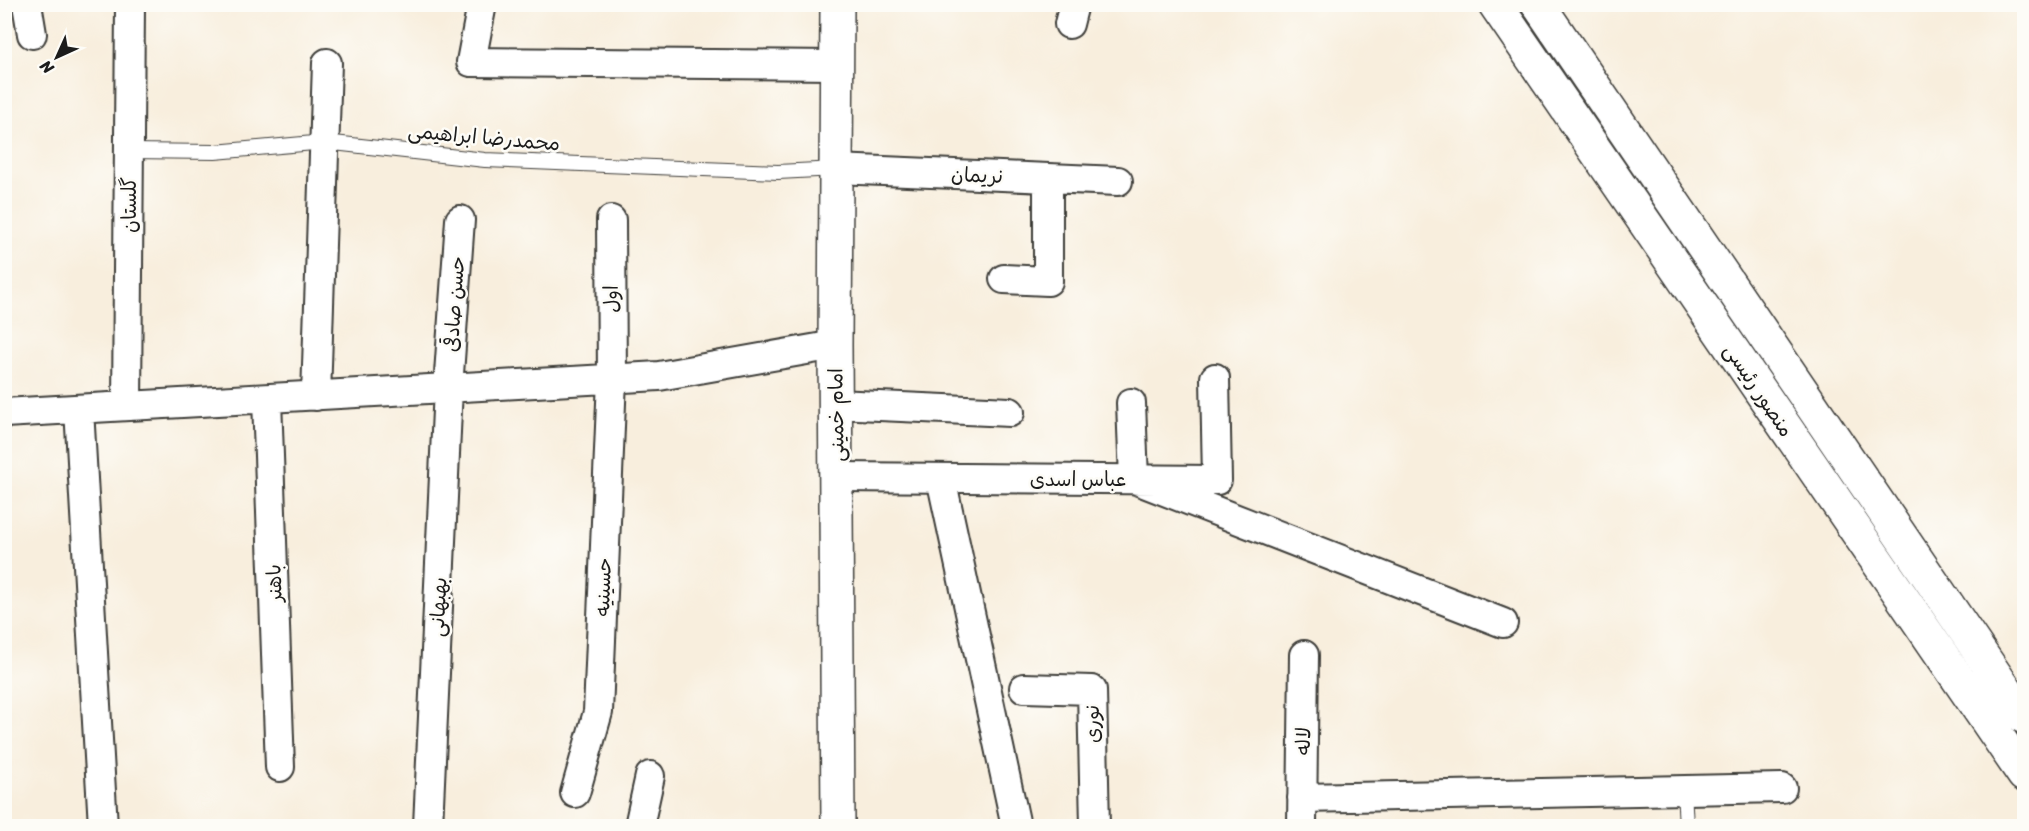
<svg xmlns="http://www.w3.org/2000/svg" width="2029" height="831" font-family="Sriracha,'Playpen Sans Arabic',sans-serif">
<rect width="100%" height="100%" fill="#fdfcf7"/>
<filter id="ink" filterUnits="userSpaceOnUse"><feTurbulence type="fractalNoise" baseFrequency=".0167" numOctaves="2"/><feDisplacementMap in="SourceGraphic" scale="12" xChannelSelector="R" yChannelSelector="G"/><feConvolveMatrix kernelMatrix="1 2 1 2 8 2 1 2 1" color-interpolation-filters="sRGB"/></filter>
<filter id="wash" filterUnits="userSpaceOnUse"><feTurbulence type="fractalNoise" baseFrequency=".008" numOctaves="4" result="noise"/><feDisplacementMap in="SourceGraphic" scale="24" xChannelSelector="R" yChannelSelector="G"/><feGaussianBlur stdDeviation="1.35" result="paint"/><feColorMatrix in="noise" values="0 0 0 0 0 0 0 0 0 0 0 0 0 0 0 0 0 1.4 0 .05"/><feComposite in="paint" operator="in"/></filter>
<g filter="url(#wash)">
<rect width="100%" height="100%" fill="#f8eedd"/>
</g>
<g filter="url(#ink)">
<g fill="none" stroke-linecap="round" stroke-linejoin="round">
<defs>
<path id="service" d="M 129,151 L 215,152 L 325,142 L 485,160 L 778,172 L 836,169
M 1684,790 L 1686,826"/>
<path id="minor" d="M 27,4 L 32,34
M 482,4 L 471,62 L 836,65
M 1069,24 L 1074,4
M 836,169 L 1118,181
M 1004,279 L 1048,281 L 1048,178
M 316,396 L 327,63
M 267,399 L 280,767
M 1131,403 L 1134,479 L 1503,623
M 836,404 L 1010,412
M 127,406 L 130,4
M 79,409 L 103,826
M 4,413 L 659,376 L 835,345
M 837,477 L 1217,480 L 1215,378
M 941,478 L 1016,826
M 1024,688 L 1092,690 L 1095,826
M 575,793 L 598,712 L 612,379 L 611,220
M 1302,798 L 1782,788
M 428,826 L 448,388 L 460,220
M 639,826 L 650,776
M 1302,826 L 1304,655"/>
<path id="tertiary" d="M 837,4 L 835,345 L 838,826"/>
<path id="secondary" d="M 1495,4 L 2024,775
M 1538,4 L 2024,717"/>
</defs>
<use href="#service" stroke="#3d3c39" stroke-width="16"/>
<use href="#minor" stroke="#3d3c39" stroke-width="32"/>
<use href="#tertiary" stroke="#3d3c39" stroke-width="36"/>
<use href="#secondary" stroke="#3d3c39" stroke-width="36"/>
<use href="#service" stroke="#fff" stroke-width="14"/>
<use href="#minor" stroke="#fff" stroke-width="28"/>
<use href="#tertiary" stroke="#fff" stroke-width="33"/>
<use href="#secondary" stroke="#fff" stroke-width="33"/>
</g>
</g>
<g text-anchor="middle" stroke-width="5" stroke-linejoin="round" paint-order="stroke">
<g font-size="20" fill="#1c1c1c" stroke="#fdfcf7">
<text transform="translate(484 137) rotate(5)" y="7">محمدرضا ابراهیمی</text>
<text transform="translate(977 175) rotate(2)" y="7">نریمان</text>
<text transform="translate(129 205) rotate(-90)" y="7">گلستان</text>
<text transform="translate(611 299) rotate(-91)" y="7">اول</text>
<text transform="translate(454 304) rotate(-86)" y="7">حسن صادقی</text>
<text transform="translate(1759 390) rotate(56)" y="7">منصور رئیسی</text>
<text transform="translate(836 415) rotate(-91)" y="7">امام خمینی</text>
<text x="1078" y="486">عباس اسدی</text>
<text transform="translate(274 583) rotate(-92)" y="7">باهنر</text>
<text transform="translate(603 587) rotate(-88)" y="7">حسینیه</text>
<text transform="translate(438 607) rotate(-87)" y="7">بهبهانی</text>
<text transform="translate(1092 724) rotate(-91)" y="7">نوری</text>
<text transform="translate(1303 741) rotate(-89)" y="7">لاله</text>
</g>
</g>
<rect width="2029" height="831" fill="none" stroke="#fdfcf7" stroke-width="24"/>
<g transform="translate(57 57) rotate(225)" stroke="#fdfcf7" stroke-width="4.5" paint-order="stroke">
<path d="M0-4.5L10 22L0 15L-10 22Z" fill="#1c1c1c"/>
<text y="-9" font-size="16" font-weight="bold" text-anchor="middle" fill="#1c1c1c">N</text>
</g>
</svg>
